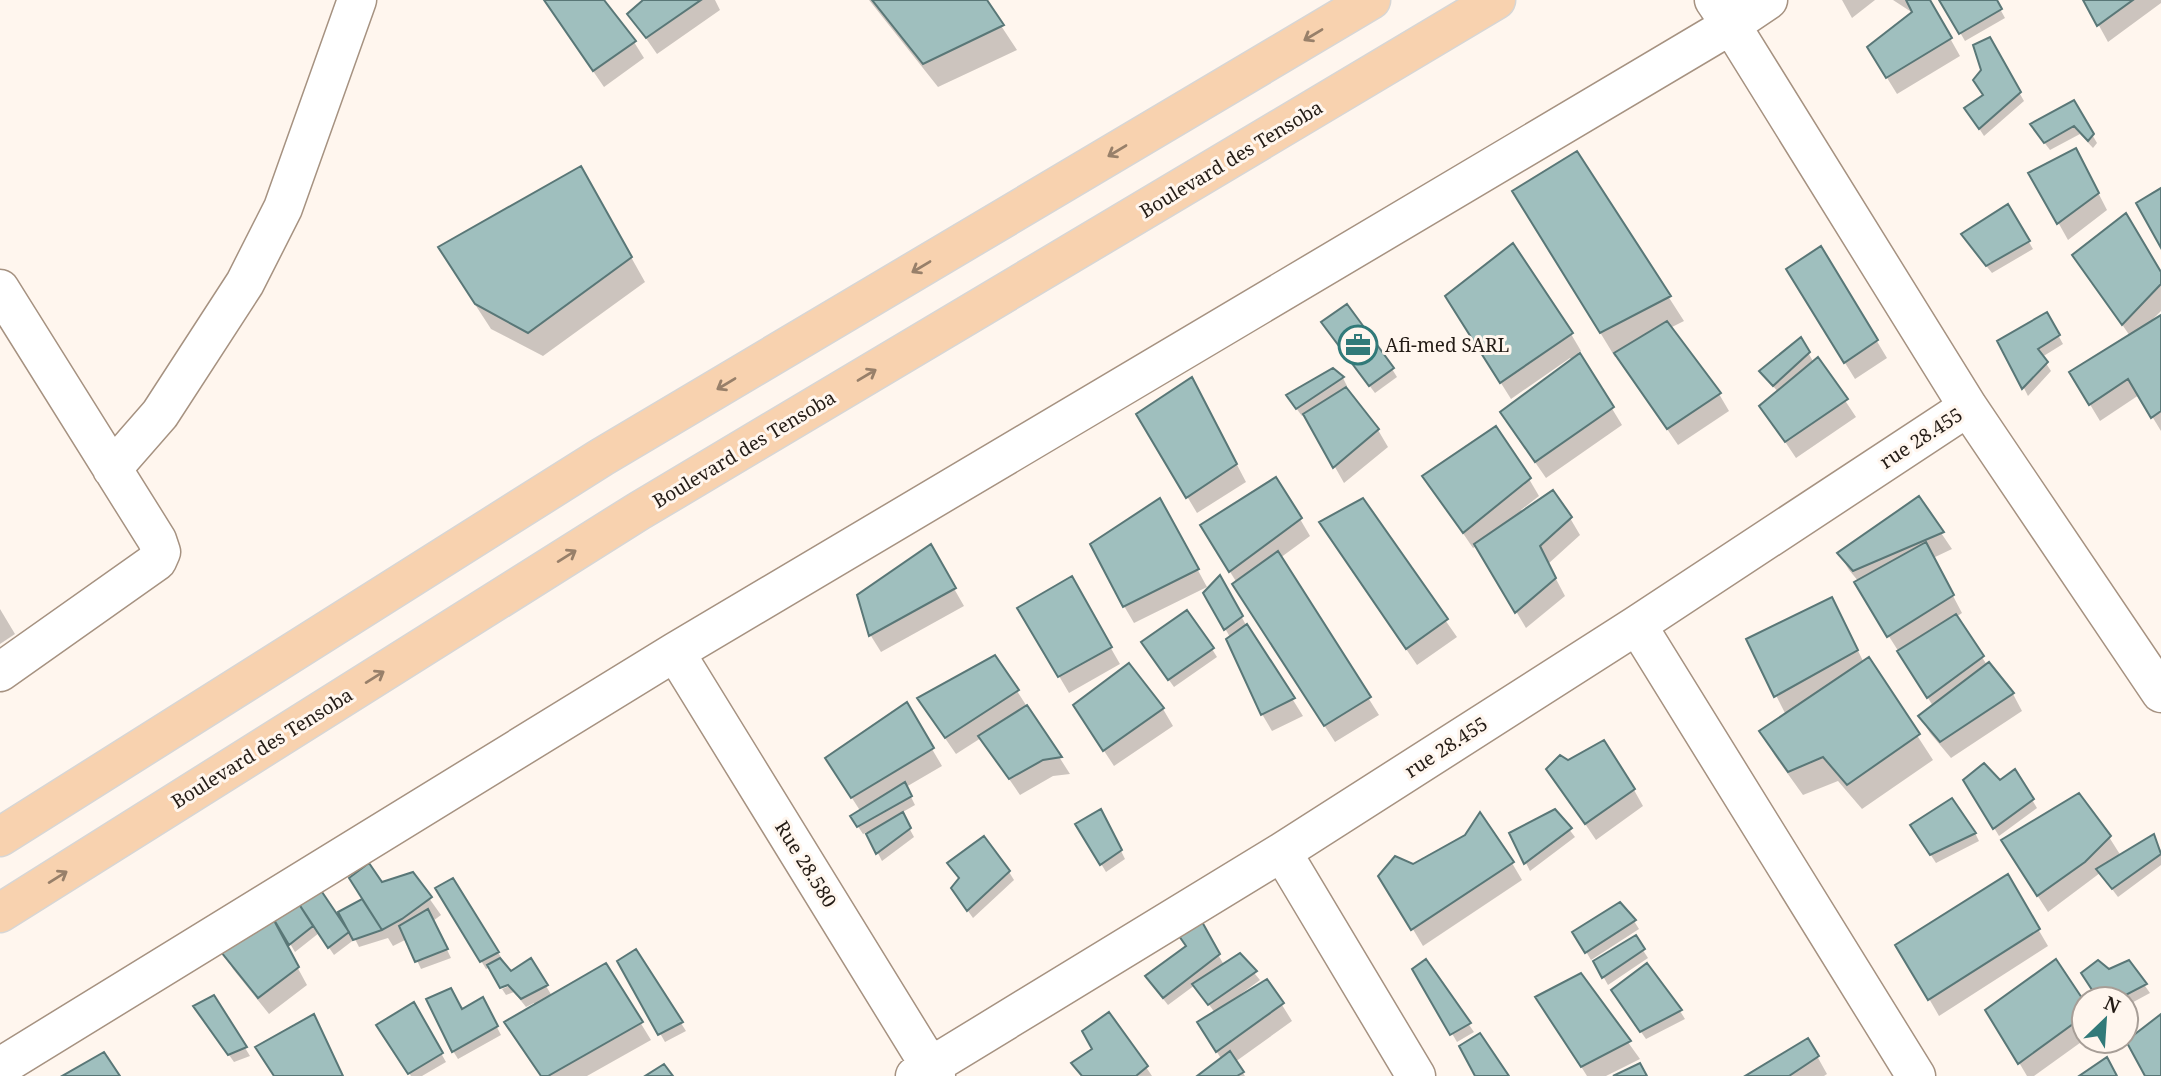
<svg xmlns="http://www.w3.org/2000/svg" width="2161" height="1076" font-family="'Noto Serif',serif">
<rect width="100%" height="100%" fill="#fff6ee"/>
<path fill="#0003" d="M 544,0 L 602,0 L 634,42 L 644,58 L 604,87 Z
M 645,0 L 715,0 L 720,10 L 657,54 L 629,14 Z
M 869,0 L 984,0 L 1017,50 L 938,87 Z
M 1842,0 L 1875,0 L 1852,18 Z
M 1893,0 L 1932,0 L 1929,1 L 1960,56 L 1897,94 L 1879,65 L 1913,13 Z
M 1941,0 L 1995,0 L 2005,18 L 1965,41 Z
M 2085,0 L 2161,0 L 2161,3 L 2108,42 Z
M 1989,40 L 2024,101 L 1984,136 L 1971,116 L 1985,96 L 1983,71 Z
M 2073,102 L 2097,143 L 2093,148 L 2080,134 L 2050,150 L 2037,133 Z
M 1576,153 L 1684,321 L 1670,328 L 1719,394 L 1729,411 L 1678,445 L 1617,356 L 1615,357 L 1529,215 Z
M 2085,167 L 2107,210 L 2068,240 L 2031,174 Z
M 581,168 L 645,282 L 543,356 L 491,329 L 454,272 Z
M 2008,206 L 2033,249 L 1992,273 L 1968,243 Z
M 1513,246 L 1571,334 L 1581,351 L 1578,353 L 1622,425 L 1546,478 L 1512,429 L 1572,361 L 1570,358 L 1511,399 L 1457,313 Z
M 1821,248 L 1887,358 L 1855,379 L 1798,287 Z
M 2074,255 L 2161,276 L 2161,311 L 2151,321 L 2161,317 L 2161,431 L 2139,395 L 2100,421 L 2071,373 L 2130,336 Z
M 2047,315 L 2063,344 L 2042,357 L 2051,371 L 2028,396 L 2000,341 Z
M 1328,331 L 1392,369 L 1397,377 L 1375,393 Z
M 1801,340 L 1814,363 L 1818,360 L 1856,417 L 1796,458 L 1761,406 L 1778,392 L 1761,372 Z
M 1333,370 L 1343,378 L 1347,386 L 1344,388 L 1378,430 L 1388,447 L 1344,483 L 1305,414 L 1302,416 L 1293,404 Z
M 1201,396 L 1246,482 L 1197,513 L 1138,415 Z
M 1424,476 L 1529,479 L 1539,496 L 1521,510 L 1523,513 L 1570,518 L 1580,535 L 1548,564 L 1565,596 L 1526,628 L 1477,546 L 1473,548 Z
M 1918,499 L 1952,549 L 1933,558 L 1962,613 L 1956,617 L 1987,665 L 2013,694 L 2022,711 L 1951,758 L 1930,733 L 1920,716 L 1933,706 L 1866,600 L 1859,582 L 1849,570 L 1839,553 Z
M 1362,501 L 1457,637 L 1417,665 L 1331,539 Z
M 1169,517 L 1207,587 L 1134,623 L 1124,606 Z
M 1300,519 L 1310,536 L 1280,558 L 1379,715 L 1335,742 L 1244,601 L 1237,583 L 1212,543 Z
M 930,547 L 964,606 L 881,652 L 871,636 L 859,596 Z
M 1220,578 L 1246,625 L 1303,716 L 1272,731 L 1262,714 L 1230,637 L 1205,594 Z
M 1071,579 L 1120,664 L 1069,693 L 1019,608 Z
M 0,609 L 15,634 L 0,644 Z
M 1841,616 L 1864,663 L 1868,660 L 1933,760 L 1862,809 L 1838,781 L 1803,795 L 1775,756 L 1761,732 L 1786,715 L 1748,640 Z
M 1212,649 L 1217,657 L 1174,687 L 1148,651 Z
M 1129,665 L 1163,709 L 1173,726 L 1114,766 L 1085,722 Z
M 1017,691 L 1070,774 L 1053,776 L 1020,795 L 981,738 L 956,754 L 929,715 Z
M 906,705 L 942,766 L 906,787 L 915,805 L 901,813 L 914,837 L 882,861 L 867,832 L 863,834 L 857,825 L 861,812 L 837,775 Z
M 1568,762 L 1634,790 L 1643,806 L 1596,840 L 1548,769 Z
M 2015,772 L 2037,808 L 1999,836 L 1965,780 L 2000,782 Z
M 1555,811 L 1575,837 L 1530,871 L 1511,833 Z
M 1105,819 L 1125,859 L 1106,872 L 1077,824 Z
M 1975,833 L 1979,841 L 1936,863 L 1917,834 Z
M 2154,836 L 2161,851 L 2161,865 L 2118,897 L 2100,873 L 2048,912 L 2013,858 L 2109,837 L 2121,856 Z
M 1512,863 L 1522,880 L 1423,946 L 1381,876 L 1413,866 Z
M 368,866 L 381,884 L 412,874 L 441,915 L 433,921 L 451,958 L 421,969 L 407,939 L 393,946 L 388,938 L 359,947 L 355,939 L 334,955 L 319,933 L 295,952 L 273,915 L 270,917 L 307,985 L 269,1014 L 233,969 L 223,952 L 271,915 L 318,888 L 346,931 L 348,930 L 340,913 L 363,900 L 351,879 Z
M 954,872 L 1009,872 L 1014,880 L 973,918 L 958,897 L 960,879 Z
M 2007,876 L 2048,946 L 1939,1016 L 1898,945 Z
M 453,881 L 511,973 L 531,961 L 552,996 L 605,965 L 651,1040 L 587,1076 L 541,1076 L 516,1039 L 535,1006 L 534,1003 L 526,1007 L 514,992 L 506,995 L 502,989 L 517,983 L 490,967 L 486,969 L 437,888 Z
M 1634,921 L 1639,929 L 1591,960 L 1575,933 Z
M 1200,923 L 1224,965 L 1239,955 L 1260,980 L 1241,994 L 1242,996 L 1267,981 L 1292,1021 L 1235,1062 L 1245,1076 L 1200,1076 L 1222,1060 L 1209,1040 L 1215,1013 L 1195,985 L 1168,1005 L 1152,985 L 1188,947 Z
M 1635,938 L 1648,958 L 1608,985 L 1595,962 Z
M 635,951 L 686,1031 L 665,1042 L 619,962 Z
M 1425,961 L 1474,1032 L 1457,1042 L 1414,969 Z
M 2128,962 L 2150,993 L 2126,1006 L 2126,999 L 2099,999 Z
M 1580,975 L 1640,1059 L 1606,1076 L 1587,1076 L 1548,1014 Z
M 214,997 L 250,1056 L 234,1062 L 200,1014 Z
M 1618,999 L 1680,1011 L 1685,1019 L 1646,1039 Z
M 413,1004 L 446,1062 L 422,1076 L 411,1076 L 383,1034 Z
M 2084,1004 L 2084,1040 L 2034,1076 L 2027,1076 L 1988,1010 Z
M 487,1008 L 501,1035 L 458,1059 L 453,1051 Z
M 1808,1040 L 1827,1074 L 1824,1076 L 1748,1076 Z
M 1074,1064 L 1146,1067 L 1152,1076 L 1081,1076 Z"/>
<path fill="#9fbfbe" stroke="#597777" stroke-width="2" d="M 544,0 L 604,0 L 636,41 L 593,71 Z
M 643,0 L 701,0 L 646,38 L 627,14 Z
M 872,0 L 987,0 L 1004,25 L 923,64 Z
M 1906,0 L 1930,0 L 1952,38 L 1886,78 L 1867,47 L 1912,12 Z
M 1939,0 L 1997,0 L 2002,9 L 1959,34 Z
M 2083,0 L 2133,0 L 2097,26 Z
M 1990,37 L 2021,92 L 1979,129 L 1964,108 L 1983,95 L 1973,80 L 1981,70 L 1973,45 Z
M 2074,100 L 2094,134 L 2088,141 L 2074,126 L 2044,143 L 2030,124 Z
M 2076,148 L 2099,193 L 2057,224 L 2028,173 Z
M 1577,151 L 1671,296 L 1600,333 L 1512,191 Z
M 581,166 L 632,257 L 528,333 L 475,304 L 438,247 Z
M 2161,188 L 2161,248 L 2136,203 Z
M 2008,204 L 2030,241 L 1986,266 L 1961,234 Z
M 2126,213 L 2161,272 L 2161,284 L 2122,325 L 2072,255 Z
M 1513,243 L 1573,333 L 1500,383 L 1445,296 Z
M 1821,246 L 1878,340 L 1844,363 L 1786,269 Z
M 1347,304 L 1394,368 L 1369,386 L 1321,322 Z
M 2047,312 L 2060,335 L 2038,349 L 2048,362 L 2022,389 L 1997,341 Z
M 2161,315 L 2161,411 L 2151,418 L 2128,379 L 2089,405 L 2069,372 Z
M 1667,321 L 1721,393 L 1667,429 L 1614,353 Z
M 1801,337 L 1810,352 L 1773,386 L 1759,371 Z
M 1580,353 L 1614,407 L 1535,462 L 1500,412 Z
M 1818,357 L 1848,399 L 1785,442 L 1759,406 Z
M 1333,368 L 1344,377 L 1296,409 L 1286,395 Z
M 1192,377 L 1237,464 L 1186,498 L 1136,414 Z
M 1346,387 L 1379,429 L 1333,468 L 1303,414 Z
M 1496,426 L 1531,478 L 1463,533 L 1422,476 Z
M 1276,477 L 1302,518 L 1229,572 L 1200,525 Z
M 1553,490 L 1572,517 L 1540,546 L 1556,578 L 1515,613 L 1474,544 Z
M 1919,496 L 1944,532 L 1853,571 L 1837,553 Z
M 1160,498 L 1199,569 L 1123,607 L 1090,544 Z
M 1363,498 L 1448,619 L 1406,649 L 1319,522 Z
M 1926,542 L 1954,595 L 1887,637 L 1854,582 Z
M 931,544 L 956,588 L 869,636 L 857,595 Z
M 1278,551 L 1371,697 L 1324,726 L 1232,584 Z
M 1220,575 L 1243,616 L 1224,630 L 1203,593 Z
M 1072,576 L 1112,647 L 1058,677 L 1017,608 Z
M 1832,597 L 1858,650 L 1774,697 L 1746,639 Z
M 1187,610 L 1214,648 L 1168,680 L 1141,642 Z
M 1956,614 L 1984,656 L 1927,698 L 1897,651 Z
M 1247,624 L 1295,698 L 1261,715 L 1226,639 Z
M 995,655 L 1019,690 L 945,738 L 917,698 Z
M 1869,657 L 1920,734 L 1847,785 L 1823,757 L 1788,772 L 1759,731 Z
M 1989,662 L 2014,693 L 1940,742 L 1918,716 Z
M 1129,663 L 1164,708 L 1103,751 L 1073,705 Z
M 907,702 L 934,748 L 851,798 L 825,758 Z
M 1027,705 L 1062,757 L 1043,760 L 1009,779 L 978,736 Z
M 1604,740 L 1635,789 L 1585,824 L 1546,769 L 1560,755 L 1568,760 Z
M 1984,763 L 2000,780 L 2015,769 L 2034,799 L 1993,829 L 1963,780 Z
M 905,782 L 912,796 L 857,827 L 850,816 Z
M 2079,793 L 2111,836 L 2085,862 L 2037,896 L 2001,840 Z
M 1952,798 L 1976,833 L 1930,855 L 1910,825 Z
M 1101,809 L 1122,850 L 1100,865 L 1075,824 Z
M 1555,809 L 1572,828 L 1524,864 L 1509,833 Z
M 903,812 L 911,828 L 876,854 L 866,834 Z
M 1480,812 L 1514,862 L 1411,930 L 1378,876 L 1395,856 L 1413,864 L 1465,835 Z
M 2154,834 L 2161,854 L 2112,889 L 2096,869 Z
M 984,836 L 1010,871 L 967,911 L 951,888 L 959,878 L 947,863 Z
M 369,863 L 382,882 L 413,872 L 432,897 L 402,919 L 382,930 L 349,878 Z
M 2008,874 L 2040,929 L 1928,1000 L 1895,945 Z
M 453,878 L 499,952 L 480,962 L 435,888 Z
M 318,886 L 349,932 L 328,948 L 295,898 Z
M 295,898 L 313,926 L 289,945 L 270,913 Z
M 362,899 L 382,930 L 353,940 L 338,912 Z
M 1620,902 L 1636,920 L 1585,953 L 1572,932 Z
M 428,909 L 448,949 L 415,962 L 399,926 Z
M 270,913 L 299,967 L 258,998 L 221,952 Z
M 1201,920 L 1220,954 L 1163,998 L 1145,976 L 1186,946 L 1177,933 Z
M 1636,935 L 1645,949 L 1602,978 L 1593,961 Z
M 636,949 L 683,1022 L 658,1035 L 617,961 Z
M 1240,953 L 1257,971 L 1208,1005 L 1192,984 Z
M 500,958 L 511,971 L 531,958 L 548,985 L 521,999 L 508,985 L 500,988 L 487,965 Z
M 1426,959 L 1471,1023 L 1450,1035 L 1412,969 Z
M 2056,959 L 2084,1001 L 2084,1016 L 2018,1064 L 1985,1010 Z
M 2098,960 L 2109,969 L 2129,960 L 2147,984 L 2118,999 L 2098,999 L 2081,973 Z
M 606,963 L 643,1022 L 548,1076 L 541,1076 L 504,1022 Z
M 1647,963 L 1682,1010 L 1640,1032 L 1611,990 Z
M 1581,973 L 1631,1041 L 1581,1067 L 1535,997 Z
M 1267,979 L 1284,1003 L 1216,1052 L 1197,1022 Z
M 451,988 L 462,1009 L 483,997 L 498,1026 L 452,1052 L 426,999 Z
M 214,995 L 247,1047 L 228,1055 L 193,1006 Z
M 414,1002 L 443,1053 L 408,1074 L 376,1025 Z
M 1109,1012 L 1148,1066 L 1136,1076 L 1082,1076 L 1071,1063 L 1092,1049 L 1082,1031 Z
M 314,1014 L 343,1076 L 274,1076 L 255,1047 Z
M 2161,1014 L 2161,1076 L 2145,1076 L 2126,1041 Z
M 1480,1033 L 1509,1076 L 1475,1076 L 1459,1046 Z
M 1808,1038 L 1819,1056 L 1789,1076 L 1745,1076 Z
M 1230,1051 L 1244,1072 L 1237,1076 L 1197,1076 Z
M 104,1052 L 120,1076 L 62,1076 Z
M 2107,1057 L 2117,1076 L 2079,1076 Z
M 1640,1063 L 1647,1076 L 1613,1076 Z
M 664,1064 L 673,1076 L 645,1076 Z"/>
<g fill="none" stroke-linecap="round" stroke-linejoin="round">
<defs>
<path id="minor" d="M 1714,0 L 1731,25 L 1968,407 L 2161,693
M 0,289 L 157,540 L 161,552 L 157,561 L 0,672
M 112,469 L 160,414 L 245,283 L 283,208 L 357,0
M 1637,625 L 1916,1076
M 675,652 L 936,1076
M 1282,852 L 1416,1076
M 0,1067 L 675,652 L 1731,25 L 1768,0
M 915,1076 L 1282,852 L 1637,625 L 1968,407"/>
<path id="primary" d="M 0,837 L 602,457 L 1371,0
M 0,913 L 639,511 L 1496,0"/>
</defs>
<use href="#minor" stroke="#a69281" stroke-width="41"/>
<use href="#primary" stroke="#d7d6d5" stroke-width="41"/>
<use href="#minor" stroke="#fff" stroke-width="38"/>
<use href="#primary" stroke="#f8d2af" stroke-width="38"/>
</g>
<defs><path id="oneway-shaft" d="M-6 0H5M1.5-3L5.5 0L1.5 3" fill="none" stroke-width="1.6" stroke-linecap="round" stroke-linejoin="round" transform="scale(1.75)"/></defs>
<g stroke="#98806a">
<use href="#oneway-shaft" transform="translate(1313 35) rotate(149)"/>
<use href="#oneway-shaft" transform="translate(1117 151) rotate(149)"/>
<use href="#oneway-shaft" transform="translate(921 267) rotate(149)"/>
<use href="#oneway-shaft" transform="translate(867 375) rotate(-31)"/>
<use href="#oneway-shaft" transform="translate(726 384) rotate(149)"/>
<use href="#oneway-shaft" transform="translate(567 556) rotate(-32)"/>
<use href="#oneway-shaft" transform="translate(375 677) rotate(-32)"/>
<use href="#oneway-shaft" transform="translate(58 877) rotate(-32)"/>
</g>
<defs>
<symbol id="office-ring" viewBox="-11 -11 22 22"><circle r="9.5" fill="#fff6ee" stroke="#317a79" stroke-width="1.5"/><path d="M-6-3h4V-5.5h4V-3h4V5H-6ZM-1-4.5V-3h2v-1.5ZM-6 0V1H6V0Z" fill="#317a79"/></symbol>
</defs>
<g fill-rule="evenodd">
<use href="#office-ring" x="1336" y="323" width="44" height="44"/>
</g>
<g text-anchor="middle" stroke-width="6" stroke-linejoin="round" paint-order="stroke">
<g font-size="19" fill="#231b15" stroke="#fff6ee">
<text transform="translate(1231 159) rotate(-31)" y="7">Boulevard des Tensoba</text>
<text transform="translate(1921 438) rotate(-33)" y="7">rue 28.455</text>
<text transform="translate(744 449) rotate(-31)" y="7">Boulevard des Tensoba</text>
<text transform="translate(1446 747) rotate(-33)" y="7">rue 28.455</text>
<text transform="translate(262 748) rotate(-32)" y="7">Boulevard des Tensoba</text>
<text transform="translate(806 864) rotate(58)" y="7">Rue 28.580</text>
</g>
<g font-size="19" fill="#231b15" stroke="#fff6ee" text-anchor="start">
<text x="1385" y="352">Afi-med SARL</text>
</g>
</g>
<g transform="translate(2105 1020) rotate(25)"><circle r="33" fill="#fff6ee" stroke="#a79e97" stroke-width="2"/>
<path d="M0-5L12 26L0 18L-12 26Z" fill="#317a79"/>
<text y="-10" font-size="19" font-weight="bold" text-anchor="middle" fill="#231b15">N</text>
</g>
</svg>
